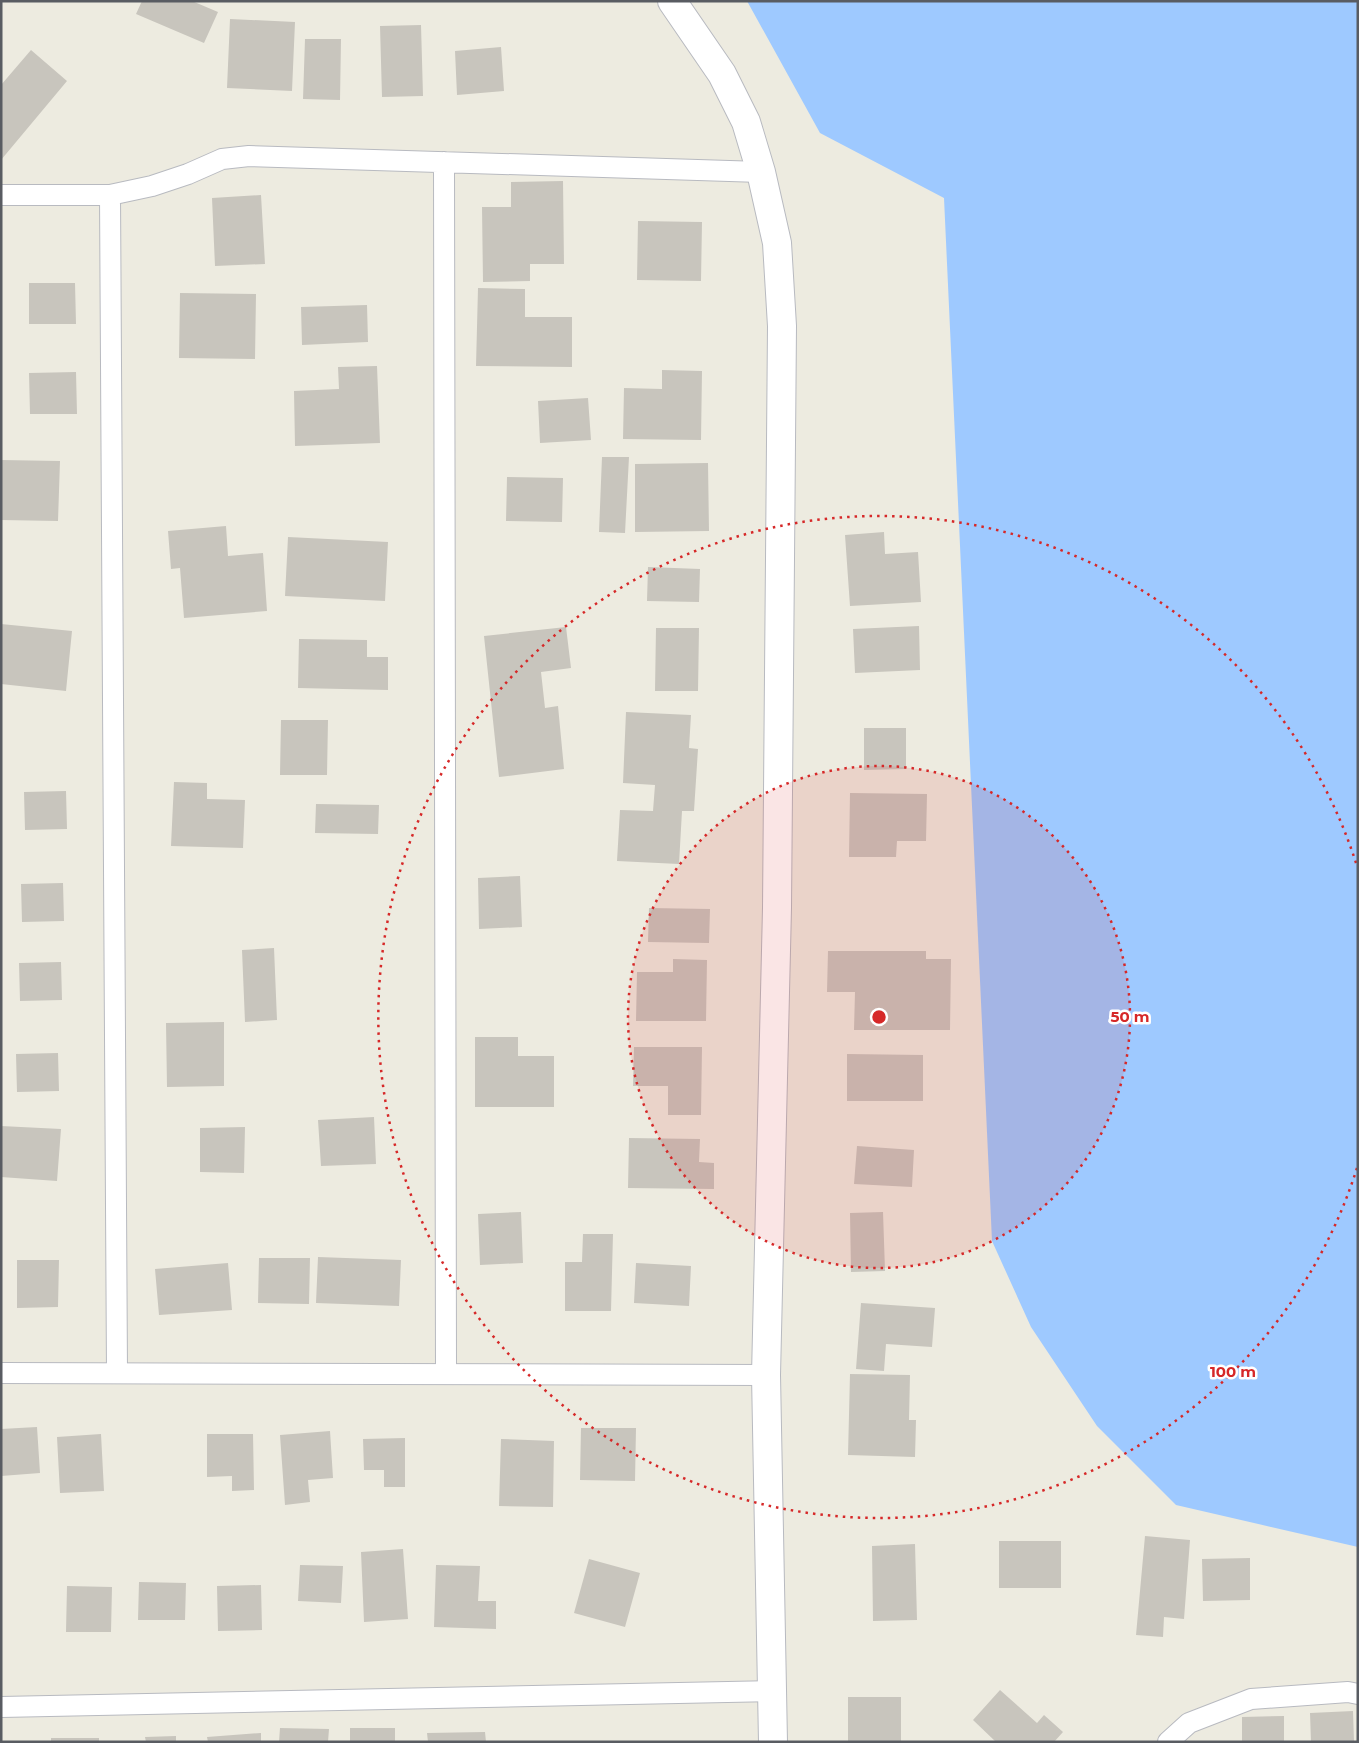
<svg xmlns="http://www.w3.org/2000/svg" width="1359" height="1743" font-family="Montserrat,sans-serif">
<rect width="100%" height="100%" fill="#edebe0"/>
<path fill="#9ec9ff" d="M 747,1 L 1358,1 L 1358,1547 L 1176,1505 L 1097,1426 L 1031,1327 L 992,1241 L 944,198 L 820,133 Z"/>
<path fill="#c8c5bd" d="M 142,1 L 192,1 L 218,12 L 204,43 L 136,14 Z
M 230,19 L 295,22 L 292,91 L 227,88 Z
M 421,25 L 423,96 L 382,97 L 380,26 Z
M 305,39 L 341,39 L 340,100 L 303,99 Z
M 501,47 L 504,91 L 457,95 L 455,51 Z
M 31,50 L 67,81 L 1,160 L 1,85 Z
M 563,181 L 564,264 L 530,264 L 530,281 L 483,282 L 482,207 L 511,207 L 511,182 Z
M 261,195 L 265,264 L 215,266 L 212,198 Z
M 638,221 L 702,222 L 701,281 L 637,280 Z
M 29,283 L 75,283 L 76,324 L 29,324 Z
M 478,288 L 525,289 L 525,317 L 572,317 L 572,367 L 476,366 Z
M 180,293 L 256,294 L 255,359 L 179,358 Z
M 367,305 L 368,342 L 302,345 L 301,307 Z
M 377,366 L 380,443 L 295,446 L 294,391 L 339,389 L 338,367 Z
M 662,370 L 702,371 L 701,440 L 623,439 L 624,388 L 662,389 Z
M 76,372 L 77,414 L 30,414 L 29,373 Z
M 588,398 L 591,440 L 540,443 L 538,401 Z
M 602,457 L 629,457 L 625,533 L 599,532 Z
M 1,460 L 60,461 L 58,521 L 1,520 Z
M 708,463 L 709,531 L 635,532 L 635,464 Z
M 507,477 L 563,478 L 562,522 L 506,521 Z
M 226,526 L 228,556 L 263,553 L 267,611 L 184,618 L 180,568 L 171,569 L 168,531 Z
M 884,532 L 885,554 L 918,552 L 921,602 L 850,606 L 845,535 Z
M 288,537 L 388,542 L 385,601 L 285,596 Z
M 648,567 L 700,569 L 699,602 L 647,601 Z
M 1,624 L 72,631 L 66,691 L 1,684 Z
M 919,626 L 920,670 L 855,673 L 853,629 Z
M 566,627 L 571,668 L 541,672 L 545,708 L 558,706 L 564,769 L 499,777 L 484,636 Z
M 656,628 L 699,628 L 698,691 L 655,691 Z
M 299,639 L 367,640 L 367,657 L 388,657 L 388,690 L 298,688 Z
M 626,712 L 691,715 L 689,748 L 698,749 L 694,811 L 682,811 L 679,864 L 617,861 L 620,810 L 653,811 L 655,785 L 623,783 Z
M 281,720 L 328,720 L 327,775 L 280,775 Z
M 864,728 L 906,728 L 906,769 L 864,770 Z
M 174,782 L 207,783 L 207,799 L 245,800 L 243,848 L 171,846 Z
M 66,791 L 67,829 L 25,830 L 24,792 Z
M 850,793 L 927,794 L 926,841 L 897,841 L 896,857 L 849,857 Z
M 316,804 L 379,805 L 378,834 L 315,833 Z
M 520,876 L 522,927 L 479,929 L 478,878 Z
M 63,883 L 64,921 L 22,922 L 21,884 Z
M 649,908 L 710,909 L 709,943 L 648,942 Z
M 274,948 L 277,1020 L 245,1022 L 242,950 Z
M 828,951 L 926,951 L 926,959 L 951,959 L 950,1030 L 854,1030 L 855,992 L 827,992 Z
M 673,959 L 707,960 L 706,1021 L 636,1021 L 637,972 L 673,972 Z
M 61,962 L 62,1000 L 20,1001 L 19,963 Z
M 224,1022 L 224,1086 L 167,1087 L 166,1023 Z
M 475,1037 L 518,1037 L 518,1056 L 554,1056 L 554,1107 L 475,1107 Z
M 634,1047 L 702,1047 L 701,1115 L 668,1115 L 668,1086 L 633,1086 Z
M 58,1053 L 59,1091 L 17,1092 L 16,1054 Z
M 847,1054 L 923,1055 L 923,1101 L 847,1101 Z
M 374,1117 L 376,1164 L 321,1166 L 318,1120 Z
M 1,1126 L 61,1129 L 57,1181 L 1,1177 Z
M 245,1127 L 244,1173 L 200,1172 L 200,1128 Z
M 629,1138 L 700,1139 L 699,1162 L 714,1163 L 714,1189 L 628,1188 Z
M 857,1146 L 914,1150 L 912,1187 L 854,1184 Z
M 521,1212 L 523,1263 L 480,1265 L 478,1214 Z
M 883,1212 L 885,1271 L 851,1272 L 850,1213 Z
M 583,1234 L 613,1234 L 611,1311 L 565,1311 L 565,1262 L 582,1262 Z
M 318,1257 L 401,1260 L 399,1306 L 316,1303 Z
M 259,1258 L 310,1258 L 309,1304 L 258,1303 Z
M 17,1260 L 59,1260 L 58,1307 L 17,1308 Z
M 228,1263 L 232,1310 L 159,1315 L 155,1269 Z
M 636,1263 L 691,1266 L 689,1306 L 634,1303 Z
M 861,1303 L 935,1308 L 932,1347 L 886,1344 L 884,1371 L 856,1369 Z
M 850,1374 L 910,1375 L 909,1420 L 916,1420 L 915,1457 L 848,1455 Z
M 37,1427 L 40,1473 L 1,1476 L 1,1429 Z
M 581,1428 L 636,1428 L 635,1481 L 580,1480 Z
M 330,1431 L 333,1478 L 308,1480 L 310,1502 L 285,1505 L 280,1435 Z
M 101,1434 L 104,1491 L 60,1493 L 57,1437 Z
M 207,1434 L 253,1434 L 254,1490 L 232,1491 L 232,1476 L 207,1477 Z
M 405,1438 L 405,1487 L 384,1487 L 384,1470 L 364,1470 L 363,1439 Z
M 501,1439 L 554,1441 L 553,1507 L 499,1506 Z
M 1145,1536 L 1190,1540 L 1184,1619 L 1164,1617 L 1163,1637 L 1136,1635 Z
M 999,1541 L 1061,1541 L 1061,1588 L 999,1588 Z
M 915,1544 L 917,1620 L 873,1621 L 872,1546 Z
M 403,1549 L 408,1619 L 364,1622 L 361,1552 Z
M 1250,1558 L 1250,1600 L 1203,1601 L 1202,1559 Z
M 589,1559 L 640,1573 L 625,1627 L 574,1613 Z
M 300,1565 L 343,1566 L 341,1603 L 298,1601 Z
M 436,1565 L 480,1566 L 478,1601 L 496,1601 L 496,1629 L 434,1627 Z
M 139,1582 L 186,1583 L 185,1620 L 138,1620 Z
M 261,1585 L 262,1630 L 218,1631 L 217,1586 Z
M 67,1586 L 112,1587 L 111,1632 L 66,1632 Z
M 1000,1690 L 1037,1723 L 1044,1715 L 1063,1732 L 1054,1742 L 996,1742 L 973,1720 Z
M 848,1697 L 901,1697 L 901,1742 L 848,1742 Z
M 1353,1711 L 1354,1742 L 1311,1742 L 1310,1713 Z
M 1284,1716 L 1284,1742 L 1242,1742 L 1242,1717 Z
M 280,1728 L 329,1729 L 328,1742 L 279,1742 Z
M 350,1728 L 395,1728 L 395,1742 L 350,1742 Z
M 485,1732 L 486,1742 L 428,1742 L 427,1733 Z
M 261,1733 L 261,1742 L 208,1742 L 207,1737 Z
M 176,1736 L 176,1742 L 146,1742 L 145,1737 Z
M 51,1738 L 99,1738 L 99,1742 L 51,1742 Z"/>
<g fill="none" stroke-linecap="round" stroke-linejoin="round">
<defs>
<path id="lane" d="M 444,162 L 446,1374
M 1,195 L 110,195 L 152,186 L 188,174 L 222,159 L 249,156 L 761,172
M 110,195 L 117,1373
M 1,1373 L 766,1375
M 1,1707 L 772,1691
M 1168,1742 L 1189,1723 L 1251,1699 L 1348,1692 L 1358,1694"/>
<path id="street" d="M 672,1 L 722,74 L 746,122 L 761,172 L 777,243 L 782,326 L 777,908 L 766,1375 L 773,1742"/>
</defs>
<use href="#lane" stroke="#b8bac0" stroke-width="22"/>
<use href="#street" stroke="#b8bac0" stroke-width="30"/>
<use href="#lane" stroke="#fff" stroke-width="20"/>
<use href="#street" stroke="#fff" stroke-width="28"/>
</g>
<circle cx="879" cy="1017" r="251" fill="#d62828" fill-opacity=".12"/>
<g fill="none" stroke="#d62828" stroke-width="2.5" stroke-dasharray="2.5 5">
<circle cx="879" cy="1017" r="251"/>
<path d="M1357 1168A501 501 0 1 1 1357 866"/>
</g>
<circle cx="879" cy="1017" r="8" fill="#d62828" stroke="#fff" stroke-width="2.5"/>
<g font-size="15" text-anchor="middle" font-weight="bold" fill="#d62828" stroke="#fff" stroke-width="5" stroke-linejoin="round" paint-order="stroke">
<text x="1130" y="1022">50 m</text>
<text x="1233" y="1377">100 m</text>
</g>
<rect width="1359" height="1743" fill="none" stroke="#595c62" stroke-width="5"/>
</svg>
